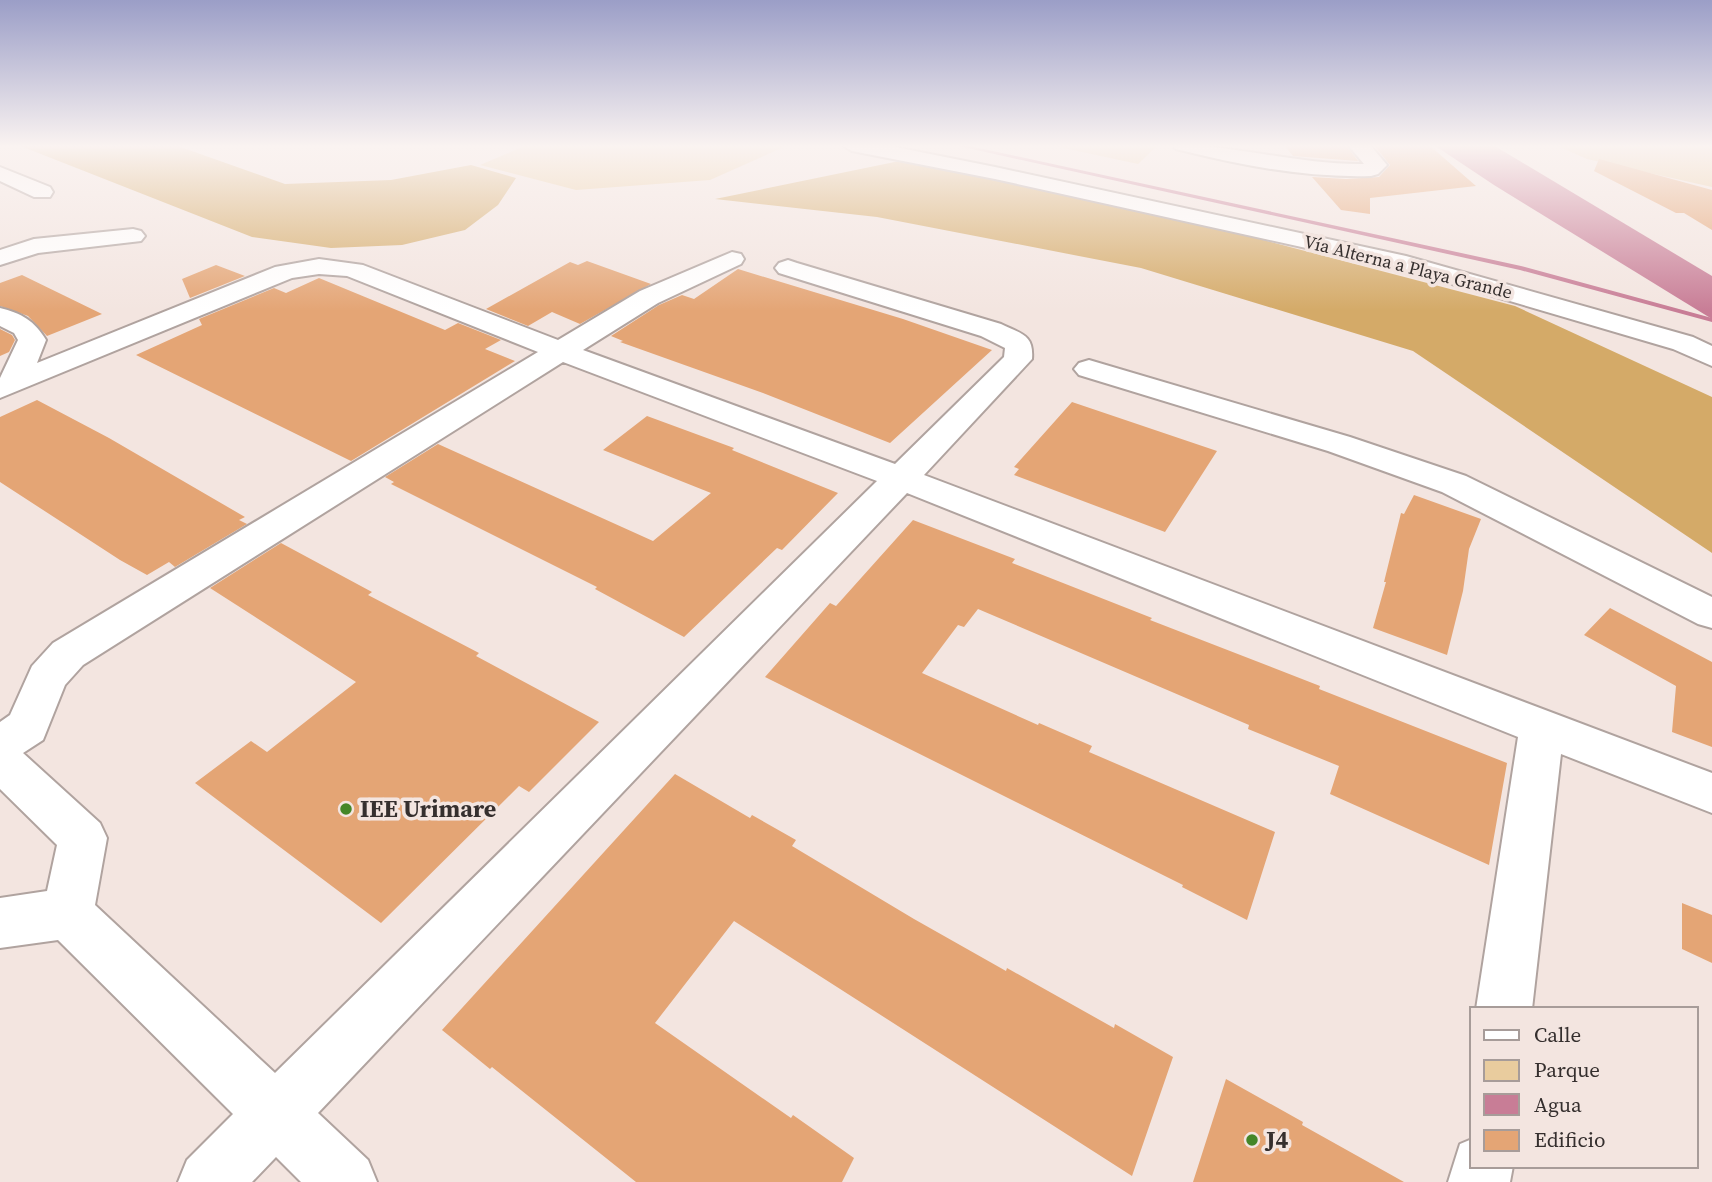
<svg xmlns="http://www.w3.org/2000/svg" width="1712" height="1182" font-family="'Source Serif 4',serif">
<rect width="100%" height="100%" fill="#f3e5e0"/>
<path fill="#e9cc9e" d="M 527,145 L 780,145 L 784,147 L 710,180 L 576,190 L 480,165 Z
M 1149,145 L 1156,147 L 1138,164 L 1054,146 Z
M 1555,145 L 1712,145 L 1712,187 L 1587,159 Z"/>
<path fill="#d4aa68" d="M 18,145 L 175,145 L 285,184 L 391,180 L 471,165 L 516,178 L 498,205 L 465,230 L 402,245 L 331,248 L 252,237 Z
M 914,158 L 1099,197 L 1515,306 L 1712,397 L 1712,553 L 1413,351 L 1141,268 L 877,217 L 715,199 Z"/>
<path fill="#c87d96" d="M 1434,145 L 1493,145 L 1712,276 L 1712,319 L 1494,185 Z"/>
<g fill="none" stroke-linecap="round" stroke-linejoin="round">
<path fill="#c87d96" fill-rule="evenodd" d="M 954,145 L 965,145 L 1521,266 L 1712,318 L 1712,322 L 1520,270 Z"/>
</g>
<path fill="#e4a575" d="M 1284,145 L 1346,145 L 1358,161 L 1293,156 Z
M 1374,145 L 1429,145 L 1476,186 L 1370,198 L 1370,214 L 1341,210 L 1312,177 L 1346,179 L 1379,177 L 1390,165 Z
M 1599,159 L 1712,190 L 1712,230 L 1684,213 L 1676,213 L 1594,171 Z
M 587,261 L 651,284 L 580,324 L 552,312 L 528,326 L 486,309 L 570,262 L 578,265 Z
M 216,265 L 245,276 L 190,298 L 182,279 Z
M 738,269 L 903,319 L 992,350 L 890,443 L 763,393 L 620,342 L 623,341 L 611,336 L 659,305 L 682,295 L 694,299 Z
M 22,275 L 102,314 L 47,336 L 28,316 L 0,306 L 0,283 Z
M 319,278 L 445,330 L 458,323 L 501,340 L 485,349 L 515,361 L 351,461 L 136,355 L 202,325 L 199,319 L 274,288 L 286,293 Z
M 0,329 L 12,335 L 15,340 L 9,352 L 0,356 Z
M 37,400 L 109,438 L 245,517 L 239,520 L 247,524 L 175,567 L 169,562 L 147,575 L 120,560 L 0,482 L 0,417 Z
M 1072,402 L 1217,451 L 1165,532 L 1014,475 L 1019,469 L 1014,467 Z
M 647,416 L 734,448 L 732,450 L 838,493 L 782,550 L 777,548 L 684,637 L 595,589 L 597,587 L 391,484 L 394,482 L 385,477 L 438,444 L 653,541 L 711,493 L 603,450 Z
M 1414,495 L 1481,519 L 1469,549 L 1463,591 L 1447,655 L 1373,628 L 1386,582 L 1384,582 L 1401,513 L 1404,514 Z
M 913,520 L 1015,559 L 1012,563 L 1152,618 L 1150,620 L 1320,686 L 1319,689 L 1507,763 L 1489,865 L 1330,794 L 1339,766 L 1248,729 L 1249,725 L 978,609 L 964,627 L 958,625 L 922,673 L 1038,725 L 1039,723 L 1092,746 L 1089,752 L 1275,832 L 1247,920 L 1182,887 L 1183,885 L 765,677 L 830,603 L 836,606 Z
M 281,543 L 372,592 L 368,595 L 479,653 L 476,656 L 599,722 L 529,792 L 519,786 L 381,923 L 195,783 L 251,741 L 267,752 L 356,682 L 210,588 Z
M 1610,608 L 1712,662 L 1712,747 L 1672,732 L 1676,686 L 1584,635 Z
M 675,774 L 750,818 L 752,815 L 796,840 L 792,846 L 914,919 L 1006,971 L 1007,968 L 1114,1028 L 1115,1024 L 1173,1057 L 1132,1176 L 734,921 L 655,1023 L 791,1118 L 793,1115 L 854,1158 L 842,1182 L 636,1182 L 492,1067 L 490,1069 L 442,1030 Z
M 1682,903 L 1712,915 L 1712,963 L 1682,949 Z
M 1226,1079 L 1303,1122 L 1302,1125 L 1404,1182 L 1193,1182 Z"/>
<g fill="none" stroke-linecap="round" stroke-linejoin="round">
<defs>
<path id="minor" d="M 842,145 L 885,145 L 995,167 L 1406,256 L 1693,337 L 1712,346 L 1712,366 L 1673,349 L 1401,269 L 995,179 L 852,151 Z
M 1173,145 C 1238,145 1299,165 1364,164 L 1348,145 L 1370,145 L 1387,165 L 1378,174 L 1371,176 C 1305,178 1240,165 1176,149 Z
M 0,167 L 50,187 L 53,192 L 50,197 L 34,197 L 0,181 Z
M 133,229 L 141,231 L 145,236 L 141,241 L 38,253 L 0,265 L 0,250 L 34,239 Z
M 732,252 L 741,254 L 744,259 L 741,264 L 658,303 L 583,350 L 895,464 L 1004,357 L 1005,348 L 981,336 L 779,273 L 775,268 L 779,263 L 788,260 L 797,263 L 1001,324 C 1021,334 1034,334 1032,359 L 924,475 L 1712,773 L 1712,813 L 1561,754 L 1532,1009 L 1476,1009 L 1518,737 L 907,493 L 318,1113 L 368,1160 L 377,1182 L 301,1182 L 276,1157 L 252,1182 L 178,1182 L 187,1160 L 233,1114 L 58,940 L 0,948 L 0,898 L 47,891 L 57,845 L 0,789 L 0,722 L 10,715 L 32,666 L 53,643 L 538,352 L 347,276 L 319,274 L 292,278 L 0,398 L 0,378 L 18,340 L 14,333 L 0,326 L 0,308 C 21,313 35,321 46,340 L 37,363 L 275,267 L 319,259 L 363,265 L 558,340 L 640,291 ZM 563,362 L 877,481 L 275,1073 L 95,905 L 107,838 L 100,823 L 23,753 L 43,740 L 65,685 L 83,665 Z
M 1089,360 L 1350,437 L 1466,476 L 1712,597 L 1712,628 L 1698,624 L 1442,492 L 1328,451 L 1079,375 L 1074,369 L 1079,363 Z
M 1472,1139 L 1472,1166 L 1513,1166 L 1510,1182 L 1448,1182 L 1460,1144 Z"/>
</defs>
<use href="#minor" stroke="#b0a39f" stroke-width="4"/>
<use href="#minor" fill="#fff" fill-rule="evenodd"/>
</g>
<linearGradient id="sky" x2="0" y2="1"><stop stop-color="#9b9ec7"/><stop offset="0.47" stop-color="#faf3f1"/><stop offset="1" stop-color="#faf3f1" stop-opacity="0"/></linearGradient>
<rect width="1712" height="311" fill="url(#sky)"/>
<g fill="#448628" stroke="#f3e5e0" stroke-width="2.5">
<circle cx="346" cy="809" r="7"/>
<circle cx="1252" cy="1140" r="7"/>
</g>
<g text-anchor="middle" stroke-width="7" stroke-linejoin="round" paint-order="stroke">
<g font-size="18" fill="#352f2e" stroke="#f3e5e0">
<text transform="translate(1408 267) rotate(14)" y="6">Vía Alterna a Playa Grande</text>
</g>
<g font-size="24" font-weight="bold" fill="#352f2e" stroke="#f3e5e0" text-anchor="start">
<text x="360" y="817">IEE Urimare</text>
<text x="1266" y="1148">J4</text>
</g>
</g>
<rect x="1470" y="1007" width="228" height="161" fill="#f3e5e0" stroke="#a79c99" stroke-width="2"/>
<rect x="1484" y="1030" width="35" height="10" fill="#ffffff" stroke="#a79c99" stroke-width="2"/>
<text x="1534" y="1042" font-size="21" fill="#352f2e">Calle</text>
<rect x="1484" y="1060" width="35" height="21" fill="#e9cc9e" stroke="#a79c99" stroke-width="2"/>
<text x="1534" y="1077" font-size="21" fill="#352f2e">Parque</text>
<rect x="1484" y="1094" width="35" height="21" fill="#c87d96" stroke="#a79c99" stroke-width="2"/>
<text x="1534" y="1112" font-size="21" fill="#352f2e">Agua</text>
<rect x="1484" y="1130" width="35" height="21" fill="#e4a575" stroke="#a79c99" stroke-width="2"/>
<text x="1534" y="1147" font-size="21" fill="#352f2e">Edificio</text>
</svg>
